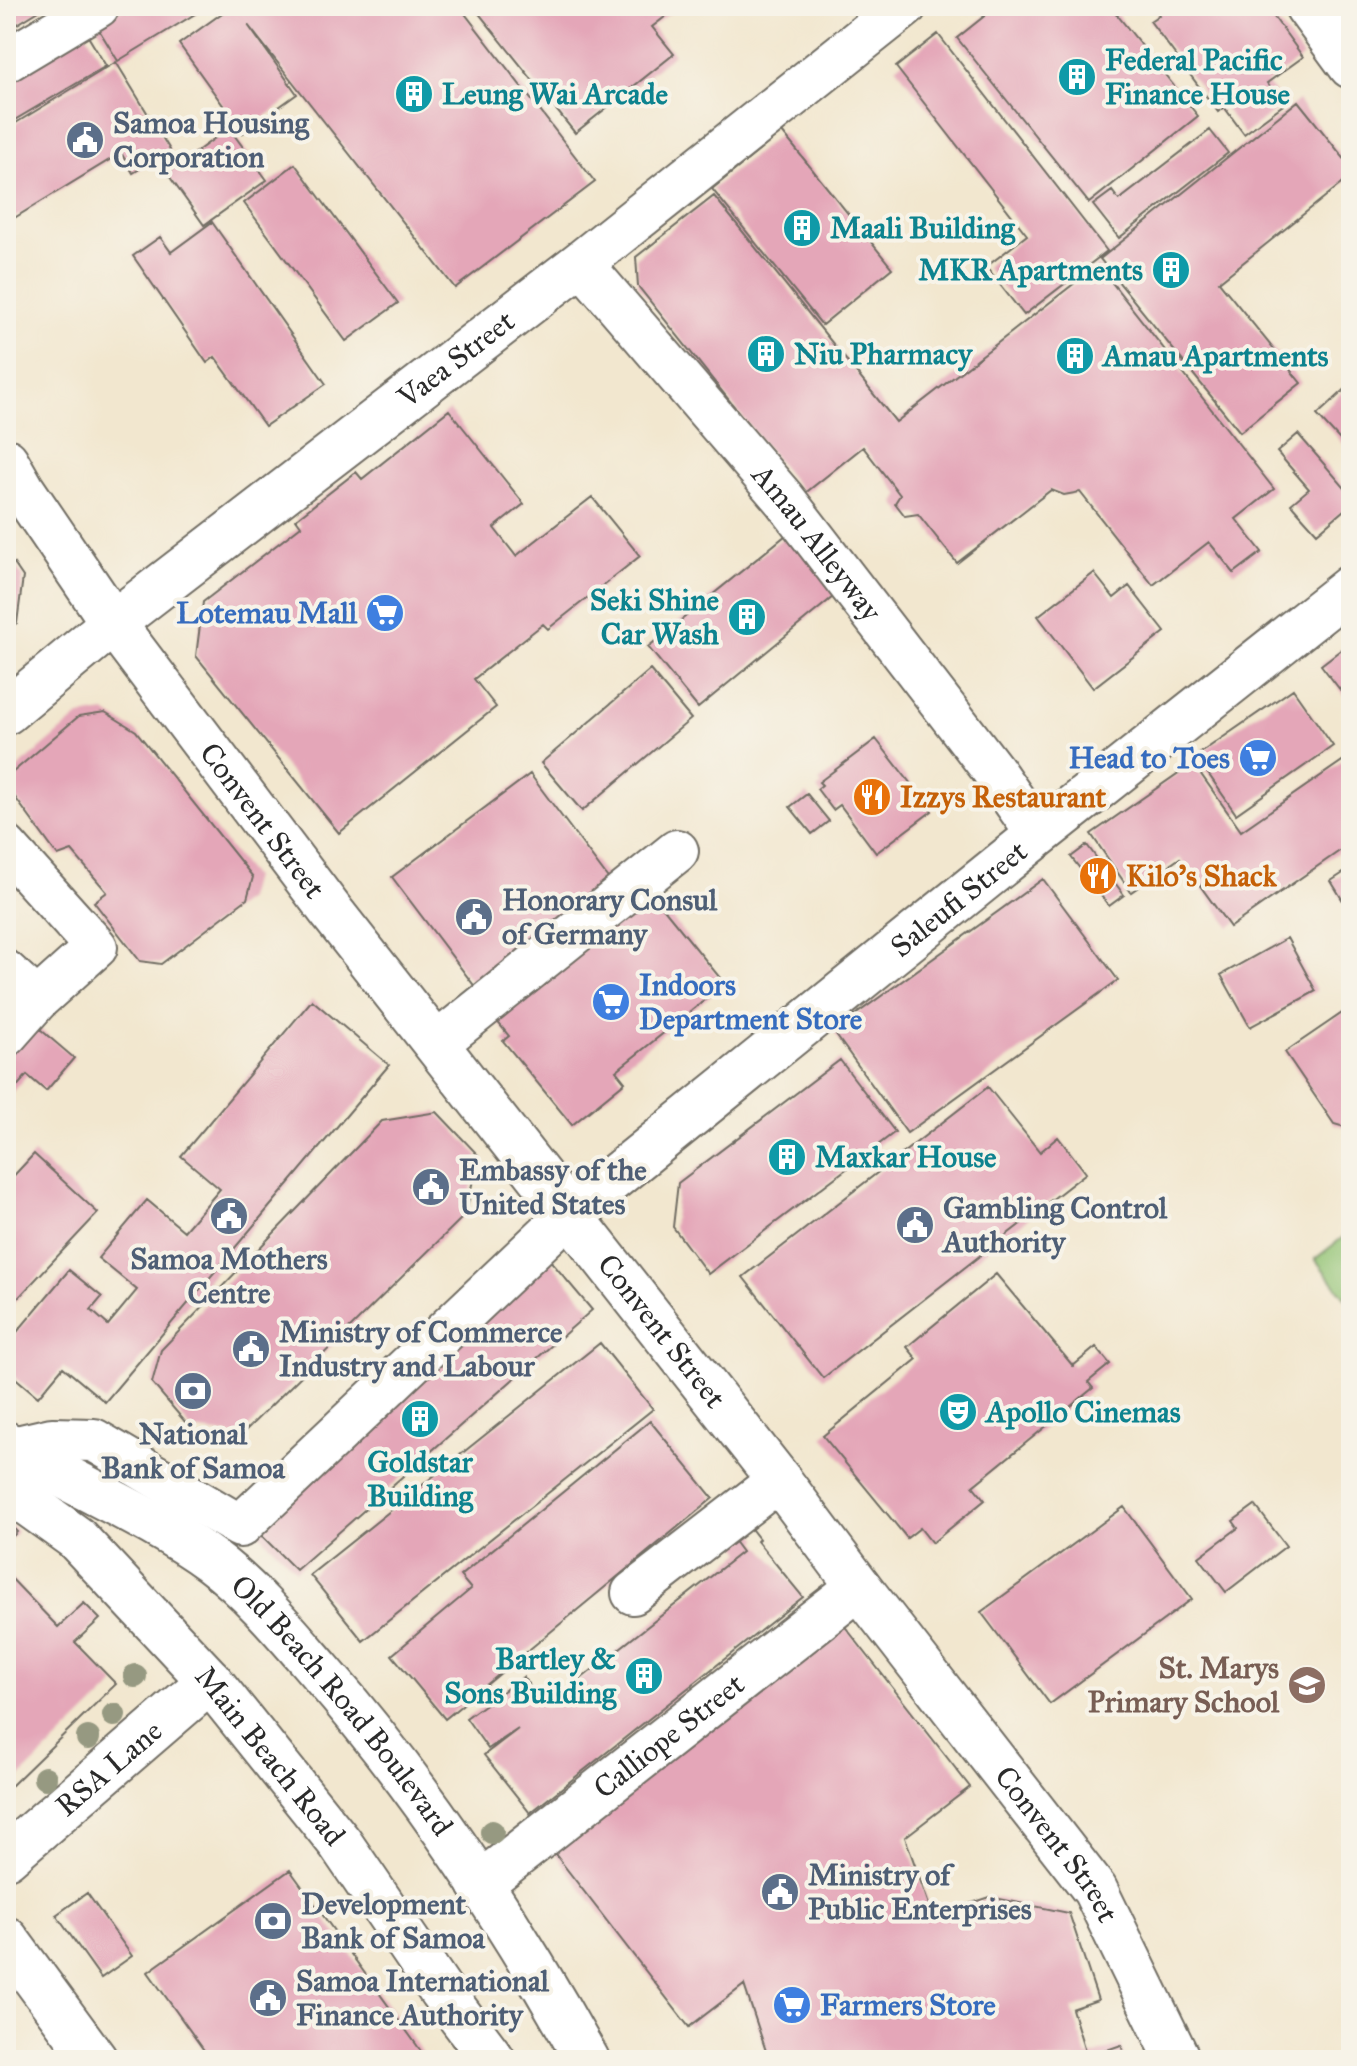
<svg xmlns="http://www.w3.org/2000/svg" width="1357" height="2066" font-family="'IM FELL Great Primer',serif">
<rect width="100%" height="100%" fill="#f7f3e8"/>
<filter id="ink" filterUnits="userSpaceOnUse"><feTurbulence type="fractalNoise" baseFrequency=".0125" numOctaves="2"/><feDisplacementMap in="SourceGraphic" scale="16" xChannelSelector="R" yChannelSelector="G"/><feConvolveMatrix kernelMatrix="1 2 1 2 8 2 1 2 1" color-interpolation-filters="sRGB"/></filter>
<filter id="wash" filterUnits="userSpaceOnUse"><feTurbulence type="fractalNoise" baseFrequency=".006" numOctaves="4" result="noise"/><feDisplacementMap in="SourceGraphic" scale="32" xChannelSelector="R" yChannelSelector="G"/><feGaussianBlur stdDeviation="1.8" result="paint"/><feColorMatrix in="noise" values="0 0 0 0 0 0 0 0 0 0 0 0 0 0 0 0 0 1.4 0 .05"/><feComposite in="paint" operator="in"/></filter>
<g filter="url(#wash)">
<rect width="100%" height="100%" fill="#f2e7cf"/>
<path fill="#92c373" stroke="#5e774f" stroke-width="2" d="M 1351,1231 L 1351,1305 L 1315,1259 Z"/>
<g id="blocks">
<path fill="#e4a6b8" d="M 6,6 L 47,6 L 6,31 Z
M 127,6 L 208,6 L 118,61 L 96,25 Z
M 232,6 L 459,6 L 595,182 L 455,288 L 248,25 L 297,94 L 243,133 L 179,44 Z
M 473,6 L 679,6 L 652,27 L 674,54 L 575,133 Z
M 997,6 L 1110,6 L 1198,116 L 1089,203 L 957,38 Z
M 1153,6 L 1266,6 L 1303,57 L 1267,83 L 1283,105 L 1244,134 L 1224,107 L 1218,112 L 1150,21 L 1159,15 Z
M 86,33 L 106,66 L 6,125 L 6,80 Z
M 938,34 L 1107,251 L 1024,315 L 986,267 L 1027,235 L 896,67 Z
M 116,62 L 170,150 L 133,173 L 121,153 L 6,223 L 6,129 Z
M 1298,101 L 1351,167 L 1351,176 L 1219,282 L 1301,383 L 1240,432 L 1100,259 Z
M 229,128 L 267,180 L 204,225 L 167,173 Z
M 1210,130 L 1228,153 L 1119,238 L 1093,205 L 1112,191 L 1119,200 Z
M 782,132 L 892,268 L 822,325 L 712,189 Z
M 295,164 L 398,303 L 346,341 L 244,203 Z
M 714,196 L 896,422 L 1098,265 L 1274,489 L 1236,519 L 1262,552 L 1234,573 L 1209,542 L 1153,585 L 1080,492 L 1064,495 L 1051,490 L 957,563 L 918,514 L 905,516 L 895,503 L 900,495 L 863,447 L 804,494 L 638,286 L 636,257 Z
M 212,222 L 326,384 L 265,426 L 215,357 L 207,363 L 133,256 L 160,237 L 171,252 Z
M 1351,384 L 1351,452 L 1317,415 Z
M 449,410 L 524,504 L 494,528 L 516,556 L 592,497 L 640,556 L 548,629 L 543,624 L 474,679 L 496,707 L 339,833 L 196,656 L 203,602 L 301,526 L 296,519 L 356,472 L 362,479 Z
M 1298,434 L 1351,495 L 1351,504 L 1317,533 L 1291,504 L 1309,489 L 1277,452 Z
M 796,527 L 845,587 L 698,708 L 648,647 Z
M 6,552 L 23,577 L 17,623 L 6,630 Z
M 1094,573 L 1114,598 L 1129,586 L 1165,632 L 1093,688 L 1038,616 Z
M 1351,642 L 1351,704 L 1321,665 Z
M 650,670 L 691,719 L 582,811 L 541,763 Z
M 1293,689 L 1333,746 L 1236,814 L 1196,756 Z
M 105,712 L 136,731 L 253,877 L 247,899 L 161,964 L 140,961 L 94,902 L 107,892 L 72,851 L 58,856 L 6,785 L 6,778 L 79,716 Z
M 876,739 L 932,811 L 876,853 L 840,805 L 833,810 L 817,789 L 822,785 L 819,782 Z
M 1351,755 L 1351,843 L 1230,927 L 1180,858 L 1131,892 L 1091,834 L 1193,763 L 1241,831 Z
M 530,774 L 613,885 L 476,988 L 392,877 Z
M 807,794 L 829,821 L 812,834 L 790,807 Z
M 1087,845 L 1124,895 L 1109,906 L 1071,857 Z
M 1351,868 L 1351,914 L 1331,881 Z
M 1043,879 L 1118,980 L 907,1133 L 833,1031 Z
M 652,894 L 725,984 L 616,1071 L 625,1082 L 572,1125 L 503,1041 L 509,1036 L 496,1020 Z
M 1287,938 L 1316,991 L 1250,1027 L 1221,975 Z
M 312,1000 L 389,1065 L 105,1402 L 63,1367 L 38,1397 L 6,1370 L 6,1345 L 69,1270 L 102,1297 L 91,1310 L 108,1325 L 137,1290 L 98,1258 L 147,1200 L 184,1231 L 220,1189 L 181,1156 Z
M 1351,1007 L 1351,1129 L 1334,1124 L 1285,1052 Z
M 27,1018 L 74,1058 L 46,1091 L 27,1075 L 6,1099 L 6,1043 Z
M 840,1060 L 895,1132 L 708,1274 L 673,1227 L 678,1183 Z
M 988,1087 L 1040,1152 L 1058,1137 L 1086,1173 L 823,1378 L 743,1277 Z
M 437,1112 L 478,1155 L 466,1214 L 240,1436 L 192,1430 L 152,1383 L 161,1350 L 382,1121 Z
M 34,1154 L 98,1213 L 6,1311 L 6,1184 Z
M 549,1259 L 592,1310 L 296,1570 L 253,1527 Z
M 996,1274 L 1073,1366 L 1096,1347 L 1110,1364 L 1088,1382 L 1093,1388 L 973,1486 L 985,1500 L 932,1543 L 920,1528 L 907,1538 L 823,1436 L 917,1359 L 907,1347 Z
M 600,1343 L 653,1409 L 363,1641 L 310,1575 Z
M 650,1421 L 713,1498 L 445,1719 L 392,1655 L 471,1589 L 460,1576 Z
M 1255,1505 L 1286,1546 L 1226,1592 L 1199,1557 L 1238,1528 L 1233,1521 Z
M 1124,1507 L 1192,1599 L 1050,1704 L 981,1612 Z
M 742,1517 L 759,1539 L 757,1541 L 803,1597 L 530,1813 L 484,1755 L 518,1729 L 488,1749 L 466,1718 L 523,1677 L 545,1707 L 742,1552 L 725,1529 Z
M 6,1520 L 17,1532 L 6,1543 Z
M 6,1573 L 58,1627 L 84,1603 L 100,1619 L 75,1642 L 116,1684 L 11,1786 L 6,1781 Z
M 836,1615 L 970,1787 L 905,1837 L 933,1916 L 990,1897 L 1069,1913 L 1098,2000 L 1072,2009 L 1087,2057 L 1121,2045 L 1126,2060 L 769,2060 L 744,1985 L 689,2027 L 545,1841 Z
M 290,1870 L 416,2044 L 427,2060 L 211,2060 L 148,1972 Z
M 87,1893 L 132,1956 L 101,1978 L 56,1915 Z"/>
</g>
</g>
<g filter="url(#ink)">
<use href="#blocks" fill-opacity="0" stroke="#716d64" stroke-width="2"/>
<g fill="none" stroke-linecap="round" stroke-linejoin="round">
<defs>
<g id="minor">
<path d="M 6,61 L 98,6"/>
<path id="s1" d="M 581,263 L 784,499 L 992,769 L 1038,835"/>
<path d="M 6,847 L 96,947 L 37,1000 L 6,972"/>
<path d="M 6,1035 L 37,1000"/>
<path d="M 436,1044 L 677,851"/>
<path d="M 13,1448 L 52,1439 L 94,1440 L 240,1526 L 570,1213"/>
<path d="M 633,1593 L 779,1480"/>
</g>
<g id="major">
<path d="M 1307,6 L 1351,66"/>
<path id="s2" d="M 6,461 L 22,489 L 113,623 L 330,910 L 779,1480 L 859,1587 L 1095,1890 L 1178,2060"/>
<path id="s3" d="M 6,712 L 113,623 L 581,263 L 904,6"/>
<path id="s4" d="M 570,1213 L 1038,835 L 1351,587"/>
<path id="s5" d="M 6,1444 C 73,1485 149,1515 212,1561 C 252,1591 286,1632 319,1670 C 423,1789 510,1921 587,2060"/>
<path id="s6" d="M 6,1488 L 76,1538 L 210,1681 L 340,1843 L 441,1991 L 493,2060"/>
<path id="s7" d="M 6,1857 L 210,1681"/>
<path id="s8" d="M 480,1884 L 859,1587"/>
<path d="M 6,1939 L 95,2060"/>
</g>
</defs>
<use href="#minor" stroke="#716d64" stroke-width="46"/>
<use href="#major" stroke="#716d64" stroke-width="48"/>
<use href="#minor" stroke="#fff" stroke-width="42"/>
<use href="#major" stroke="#fff" stroke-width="44"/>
</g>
<g fill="#969981">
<circle cx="135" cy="1676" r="12"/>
<circle cx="114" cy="1715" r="12"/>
<circle cx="88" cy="1738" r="12"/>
<circle cx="45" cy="1778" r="12"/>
<circle cx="492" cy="1832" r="12"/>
</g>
</g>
<defs>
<symbol id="building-disc" viewBox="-11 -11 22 22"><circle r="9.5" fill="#0f9aa8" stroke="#f7f3e8"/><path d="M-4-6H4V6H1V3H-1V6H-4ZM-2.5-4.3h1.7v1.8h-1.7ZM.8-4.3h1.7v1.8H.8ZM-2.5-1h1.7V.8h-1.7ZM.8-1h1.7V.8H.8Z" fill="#fff"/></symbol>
<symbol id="civic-disc" viewBox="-11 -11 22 22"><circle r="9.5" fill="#5c6f8a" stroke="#f7f3e8"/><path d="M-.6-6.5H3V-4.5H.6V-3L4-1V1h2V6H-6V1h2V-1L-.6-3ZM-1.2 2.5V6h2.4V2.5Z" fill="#fff"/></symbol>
<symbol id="supermarket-disc" viewBox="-11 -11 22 22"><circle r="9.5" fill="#3f7fe0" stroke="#f7f3e8"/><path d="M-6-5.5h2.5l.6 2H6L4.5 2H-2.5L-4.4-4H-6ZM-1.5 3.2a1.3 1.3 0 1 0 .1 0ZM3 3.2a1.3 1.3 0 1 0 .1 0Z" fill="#fff"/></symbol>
<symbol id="restaurant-disc" viewBox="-11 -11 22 22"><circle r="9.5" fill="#e8710a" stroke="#f7f3e8"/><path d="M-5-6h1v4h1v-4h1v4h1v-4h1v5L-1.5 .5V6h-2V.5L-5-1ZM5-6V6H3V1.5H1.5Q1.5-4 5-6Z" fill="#fff"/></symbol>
<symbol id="bank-disc" viewBox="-11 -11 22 22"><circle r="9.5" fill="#5c6f8a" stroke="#f7f3e8"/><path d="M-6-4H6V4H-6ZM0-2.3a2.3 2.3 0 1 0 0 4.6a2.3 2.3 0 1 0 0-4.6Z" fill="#fff"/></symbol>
<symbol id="theatre-disc" viewBox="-11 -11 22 22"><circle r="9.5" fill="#0f9aa8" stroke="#f7f3e8"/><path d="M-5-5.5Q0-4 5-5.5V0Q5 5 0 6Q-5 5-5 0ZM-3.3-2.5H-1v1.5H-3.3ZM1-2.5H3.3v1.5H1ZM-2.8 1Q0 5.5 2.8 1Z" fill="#fff"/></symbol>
<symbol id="school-disc" viewBox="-11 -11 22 22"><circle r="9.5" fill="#8d6e63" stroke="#f7f3e8"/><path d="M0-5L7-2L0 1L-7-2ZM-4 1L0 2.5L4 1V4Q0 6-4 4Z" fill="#fff"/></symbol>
</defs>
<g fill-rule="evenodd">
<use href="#building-disc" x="1055" y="55" width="44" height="44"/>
<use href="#building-disc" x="392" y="72" width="44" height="44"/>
<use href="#civic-disc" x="63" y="118" width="44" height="44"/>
<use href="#building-disc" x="780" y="206" width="44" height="44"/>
<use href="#building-disc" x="1149" y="248" width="44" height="44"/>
<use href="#building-disc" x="744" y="332" width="44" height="44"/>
<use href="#building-disc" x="1053" y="334" width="44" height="44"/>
<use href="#supermarket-disc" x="363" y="591" width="44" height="44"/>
<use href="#building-disc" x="725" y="595" width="44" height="44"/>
<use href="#supermarket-disc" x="1236" y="736" width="44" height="44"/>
<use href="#restaurant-disc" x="850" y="775" width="44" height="44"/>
<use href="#restaurant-disc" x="1076" y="854" width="44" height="44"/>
<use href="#civic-disc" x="452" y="895" width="44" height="44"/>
<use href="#supermarket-disc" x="589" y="980" width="44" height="44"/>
<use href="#building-disc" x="765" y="1135" width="44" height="44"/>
<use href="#civic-disc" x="409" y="1165" width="44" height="44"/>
<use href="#civic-disc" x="207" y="1194" width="44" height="44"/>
<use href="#civic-disc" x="893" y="1203" width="44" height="44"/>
<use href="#civic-disc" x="229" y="1327" width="44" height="44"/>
<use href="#bank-disc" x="171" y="1369" width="44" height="44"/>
<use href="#theatre-disc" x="936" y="1390" width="44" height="44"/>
<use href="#building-disc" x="398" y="1397" width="44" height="44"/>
<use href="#building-disc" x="622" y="1654" width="44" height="44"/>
<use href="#school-disc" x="1285" y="1663" width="44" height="44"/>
<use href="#civic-disc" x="758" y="1870" width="44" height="44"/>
<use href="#bank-disc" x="251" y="1899" width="44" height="44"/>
<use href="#civic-disc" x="246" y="1976" width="44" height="44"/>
<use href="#supermarket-disc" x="770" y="1983" width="44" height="44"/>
</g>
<g text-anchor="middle" stroke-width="8" stroke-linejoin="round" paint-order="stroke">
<g font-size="30" font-weight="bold" fill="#0d838f" stroke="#f7f3e8" text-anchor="start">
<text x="1105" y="70">Federal Pacific<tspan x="1105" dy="34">Finance House</tspan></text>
<text x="442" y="104">Leung Wai Arcade</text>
<text x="830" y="238">Maali Building</text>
<text x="1143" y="280" text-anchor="end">MKR Apartments</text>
<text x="794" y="364">Niu Pharmacy</text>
<text x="1103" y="366">Amau Apartments</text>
<text x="719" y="610" text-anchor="end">Seki Shine<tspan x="719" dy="34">Car Wash</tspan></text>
<text x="815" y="1167">Maxkar House</text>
<text x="986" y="1422">Apollo Cinemas</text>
<text x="420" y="1472" text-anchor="middle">Goldstar<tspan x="420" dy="34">Building</tspan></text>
<text x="616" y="1669" text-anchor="end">Bartley &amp;<tspan x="616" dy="34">Sons Building</tspan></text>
</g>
<g font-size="30" font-weight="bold" fill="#4e5e75" stroke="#f7f3e8" text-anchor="start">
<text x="113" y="133">Samoa Housing<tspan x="113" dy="34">Corporation</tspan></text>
<text x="502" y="910">Honorary Consul<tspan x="502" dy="34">of Germany</tspan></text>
<text x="459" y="1180">Embassy of the<tspan x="459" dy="34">United States</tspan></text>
<text x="943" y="1218">Gambling Control<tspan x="943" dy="34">Authority</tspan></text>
<text x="229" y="1269" text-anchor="middle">Samoa Mothers<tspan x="229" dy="34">Centre</tspan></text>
<text x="279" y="1342">Ministry of Commerce<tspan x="279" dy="34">Industry and Labour</tspan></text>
<text x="193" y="1444" text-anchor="middle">National<tspan x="193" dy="34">Bank of Samoa</tspan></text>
<text x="808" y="1885">Ministry of<tspan x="808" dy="34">Public Enterprises</tspan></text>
<text x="301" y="1914">Development<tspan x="301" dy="34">Bank of Samoa</tspan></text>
<text x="296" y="1991">Samoa International<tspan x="296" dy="34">Finance Authority</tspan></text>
</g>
<g font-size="30" fill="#2b2b2b" stroke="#f7f3e8">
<text dy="10" stroke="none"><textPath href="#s3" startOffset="572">Vaea Street</textPath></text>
<text dy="10" stroke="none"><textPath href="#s1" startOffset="366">Amau Alleyway</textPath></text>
<text dy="10" stroke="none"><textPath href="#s2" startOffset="442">Convent Street</textPath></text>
<text dy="10" stroke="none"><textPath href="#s4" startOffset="500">Saleufi Street</textPath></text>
<text dy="10" stroke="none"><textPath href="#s2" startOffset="1090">Convent Street</textPath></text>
<text dy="10" stroke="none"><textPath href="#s5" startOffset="432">Old Beach Road Boulevard</textPath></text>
<text dy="10" stroke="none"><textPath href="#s8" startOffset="240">Calliope Street</textPath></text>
<text dy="10" stroke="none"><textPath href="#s6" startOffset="378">Main Beach Road</textPath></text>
<text dy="10" stroke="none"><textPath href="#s7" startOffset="136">RSA Lane</textPath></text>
<text dy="10" stroke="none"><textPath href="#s2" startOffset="1738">Convent Street</textPath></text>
</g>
<g font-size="30" font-weight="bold" fill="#366cbe" stroke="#f7f3e8" text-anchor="end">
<text x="357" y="623">Lotemau Mall</text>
<text x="1230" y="768">Head to Toes</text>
<text x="639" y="995" text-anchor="start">Indoors<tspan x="639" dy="34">Department Store</tspan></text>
<text x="820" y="2015" text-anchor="start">Farmers Store</text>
</g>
<g font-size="30" font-weight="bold" fill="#c56008" stroke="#f7f3e8" text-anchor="start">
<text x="900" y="807">Izzys Restaurant</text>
<text x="1126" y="886">Kilo's Shack</text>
</g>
<g font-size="30" font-weight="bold" fill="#785e54" stroke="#f7f3e8" text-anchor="end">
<text x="1279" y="1678">St. Marys<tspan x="1279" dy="34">Primary School</tspan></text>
</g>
</g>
<rect width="1357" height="2066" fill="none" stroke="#f7f3e8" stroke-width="32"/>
</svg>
